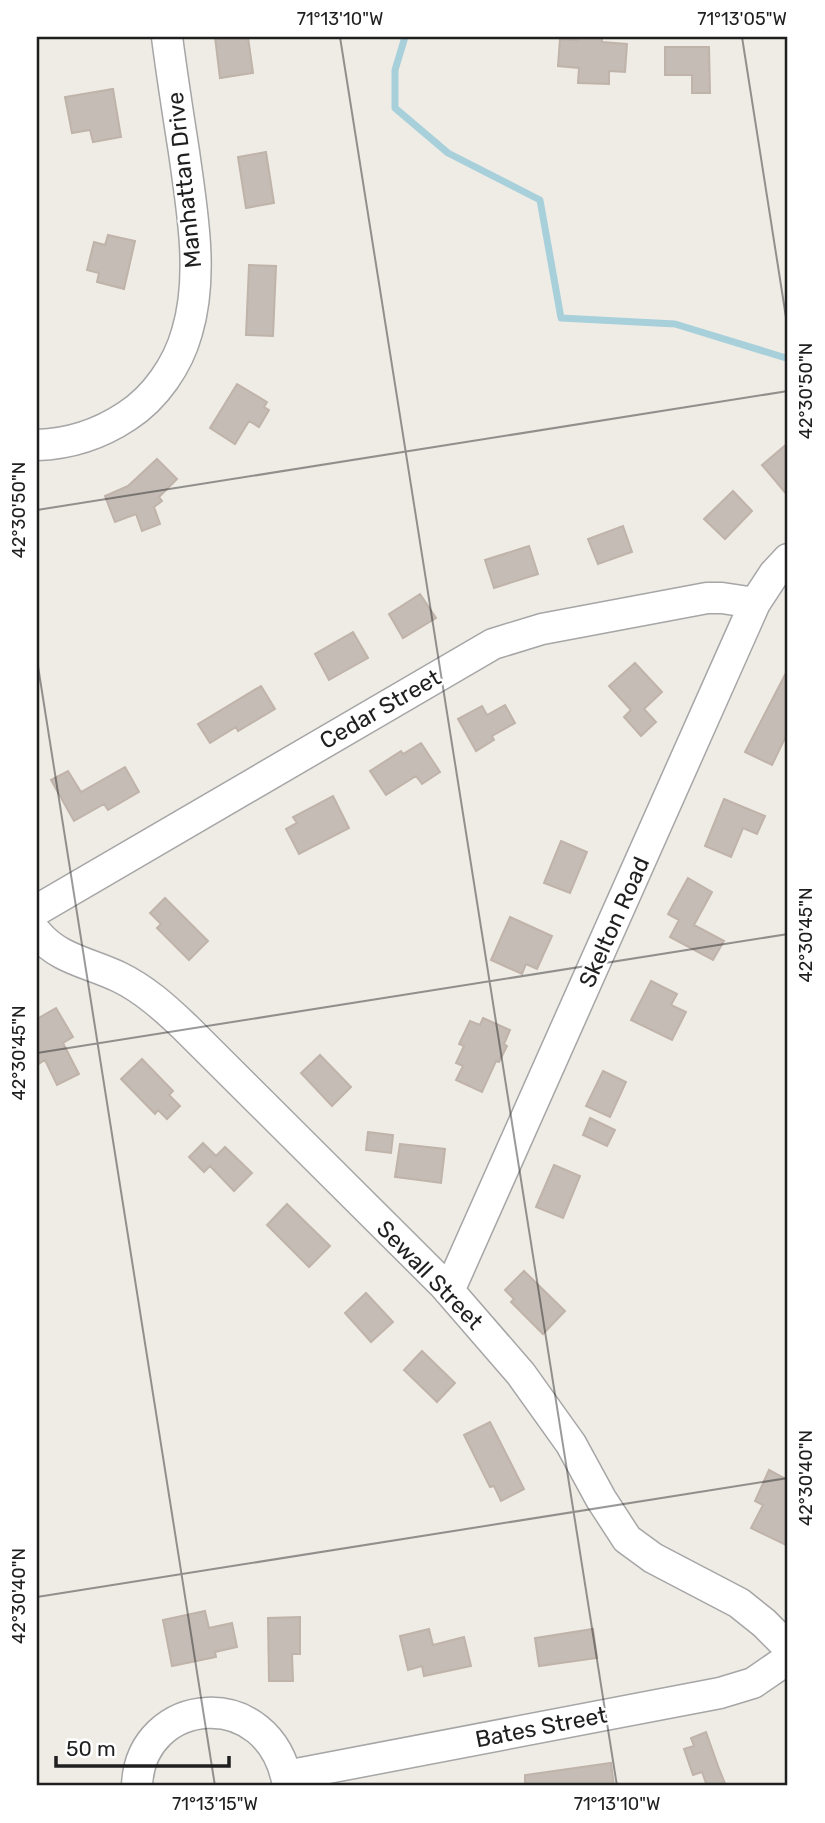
<svg xmlns="http://www.w3.org/2000/svg" width="825" height="1823" font-family="Rubik,sans-serif">
<rect width="100%" height="100%" fill="#efece6"/>
<g fill="none" stroke-linecap="round" stroke-linejoin="round">
<path stroke="#a8d0db" stroke-width="7" d="M 405,37 L 395,70 L 395,108 L 448,153 L 540,200 L 561,318 L 675,324 L 786,358"/>
</g>
<path fill="#c4bcb5" stroke="#c0b3a9" stroke-width="2" d="M 215,37 L 248,37 L 253,73 L 220,78 Z
M 577,37 L 602,37 L 602,42 L 627,44 L 625,72 L 609,71 L 609,84 L 578,83 L 579,68 L 558,66 L 560,39 L 577,40 Z
M 665,47 L 709,47 L 710,93 L 692,93 L 692,75 L 665,75 Z
M 113,89 L 121,137 L 93,142 L 90,130 L 72,133 L 65,97 Z
M 266,152 L 274,203 L 246,208 L 238,157 Z
M 108,235 L 135,241 L 124,289 L 97,282 L 99,273 L 87,270 L 94,242 L 105,245 Z
M 249,265 L 276,266 L 273,336 L 246,335 Z
M 237,384 L 267,402 L 264,407 L 269,410 L 259,427 L 249,421 L 235,444 L 210,428 Z
M 788,443 L 788,496 L 762,465 Z
M 157,459 L 177,479 L 159,497 L 162,501 L 154,507 L 160,524 L 142,531 L 136,514 L 115,522 L 105,496 L 128,486 Z
M 733,491 L 752,511 L 725,539 L 704,519 Z
M 623,526 L 632,552 L 598,564 L 588,539 Z
M 529,546 L 538,574 L 494,588 L 485,560 Z
M 420,594 L 436,618 L 403,638 L 389,614 Z
M 353,632 L 368,658 L 329,680 L 315,654 Z
M 635,663 L 662,692 L 644,709 L 656,722 L 641,736 L 624,717 L 631,710 L 609,686 Z
M 788,669 L 788,732 L 772,765 L 745,752 Z
M 261,686 L 275,709 L 238,731 L 236,727 L 210,743 L 198,724 Z
M 505,705 L 515,723 L 492,736 L 494,740 L 476,751 L 458,719 L 482,706 L 487,715 Z
M 421,743 L 440,772 L 422,784 L 416,776 L 386,795 L 370,771 L 401,751 L 403,754 Z
M 125,767 L 139,792 L 108,810 L 104,804 L 74,821 L 51,780 L 68,771 L 81,792 Z
M 333,796 L 349,828 L 299,854 L 286,829 L 297,823 L 293,817 Z
M 724,799 L 765,816 L 757,834 L 743,828 L 731,857 L 705,846 Z
M 561,841 L 587,852 L 570,893 L 544,883 Z
M 688,878 L 712,892 L 694,925 L 724,941 L 713,960 L 670,937 L 679,920 L 668,914 Z
M 165,898 L 208,941 L 189,960 L 157,928 L 161,924 L 150,913 Z
M 510,917 L 552,936 L 537,969 L 526,964 L 522,974 L 491,960 Z
M 651,981 L 677,994 L 671,1005 L 686,1012 L 672,1040 L 631,1020 Z
M 56,1008 L 73,1037 L 63,1043 L 79,1074 L 57,1085 L 45,1060 L 37,1065 L 37,1019 Z
M 483,1018 L 510,1030 L 504,1044 L 507,1046 L 499,1062 L 496,1061 L 482,1092 L 456,1080 L 463,1066 L 456,1063 L 464,1046 L 459,1044 L 470,1021 L 480,1025 Z
M 320,1055 L 351,1087 L 332,1106 L 301,1073 Z
M 142,1059 L 173,1091 L 169,1095 L 180,1106 L 167,1119 L 158,1110 L 155,1114 L 121,1079 Z
M 603,1071 L 626,1082 L 610,1117 L 586,1106 Z
M 590,1118 L 615,1130 L 607,1146 L 583,1135 Z
M 368,1132 L 393,1135 L 391,1153 L 366,1150 Z
M 203,1143 L 216,1156 L 225,1147 L 252,1173 L 234,1191 L 210,1166 L 204,1172 L 189,1157 Z
M 400,1144 L 445,1149 L 441,1183 L 395,1177 Z
M 554,1165 L 580,1176 L 563,1218 L 536,1207 Z
M 287,1204 L 330,1246 L 309,1267 L 267,1225 Z
M 524,1271 L 565,1311 L 543,1334 L 511,1302 L 514,1299 L 505,1290 Z
M 366,1293 L 393,1322 L 371,1342 L 345,1313 Z
M 422,1351 L 455,1383 L 437,1402 L 404,1370 Z
M 490,1422 L 524,1489 L 501,1501 L 494,1486 L 490,1487 L 464,1435 Z
M 769,1470 L 788,1480 L 788,1546 L 751,1528 L 763,1505 L 755,1501 Z
M 205,1611 L 209,1628 L 232,1623 L 237,1647 L 215,1652 L 216,1657 L 172,1666 L 163,1620 Z
M 300,1617 L 300,1654 L 292,1654 L 293,1681 L 269,1681 L 268,1618 Z
M 429,1629 L 433,1645 L 464,1637 L 471,1666 L 424,1676 L 422,1666 L 408,1670 L 400,1636 Z
M 593,1629 L 597,1658 L 539,1666 L 535,1638 Z
M 706,1732 L 718,1766 L 726,1786 L 707,1786 L 702,1772 L 693,1775 L 684,1749 L 694,1746 L 691,1738 Z
M 611,1763 L 614,1786 L 525,1786 L 525,1775 Z"/>
<g fill="none" stroke-linecap="round" stroke-linejoin="round">
<defs>
<path id="minor" d="M 37,445 C 69,444 100,434 127,416 C 155,398 178,365 187,332 C 204,275 192,210 184,152 C 178,114 172,75 167,37
M 37,910 L 493,644 L 542,629 L 707,598 L 722,598 L 755,603
M 37,933 C 58,959 90,963 119,977 C 144,989 165,1008 185,1027 L 443,1284 L 521,1374 L 571,1444 L 601,1499 L 627,1539 L 653,1558 L 739,1603 L 764,1623 L 788,1647
M 449,1291 L 755,603 L 774,574 L 788,559
M 286,1776 L 720,1693 L 753,1683 L 788,1659
M 137,1786 C 140,1695 271,1682 288,1786"/>
</defs>
<use href="#minor" stroke="#a6a6a6" stroke-width="33"/>
<use href="#minor" stroke="#fff" stroke-width="30"/>
</g>
<path fill="none" stroke="#1f1f1f" stroke-width="2" stroke-opacity="0.45" d="M 340,37 L 617,1786M 742,37 L 788,330M 37,510 L 788,391M 37,660 L 215,1786M 37,1053 L 788,934M 37,1597 L 788,1478"/>
<g text-anchor="middle" stroke-width="5" stroke-linejoin="round" paint-order="stroke">
<g font-size="23" fill="#1f1f1f" stroke="#fff">
<text transform="translate(184 180) rotate(-96)" y="8">Manhattan Drive</text>
<text transform="translate(380 709) rotate(-30)" y="8">Cedar Street</text>
<text transform="translate(614 922) rotate(-66)" y="8">Skelton Road</text>
<text transform="translate(430 1275) rotate(46)" y="8">Sewall Street</text>
<text transform="translate(541 1727) rotate(-11)" y="8">Bates Street</text>
</g>
</g>
<rect width="825" height="1823" fill="none" stroke="#ffffff" stroke-width="77"/>
<path d="M56 1756v10h173v-10" fill="none" stroke="#1f1f1f" stroke-width="3.5"/>
<text x="66" y="1756" font-size="21" fill="#1f1f1f" stroke="#ffffff" stroke-width="5" paint-order="stroke">50 m</text>
<rect x="38" y="38" width="748" height="1746" fill="none" stroke="#1f1f1f" stroke-width="2.5"/>
<g font-size="18" text-anchor="middle" fill="#1f1f1f">
<text x="340" y="25">71°13'10"W</text>
<text x="742" y="25">71°13'05"W</text>
<text transform="translate(806 391) rotate(-90)" y="6">42°30'50"N</text>
<text transform="translate(19 510) rotate(-90)" y="6">42°30'50"N</text>
<text transform="translate(806 935) rotate(-90)" y="6">42°30'45"N</text>
<text transform="translate(19 1053) rotate(-90)" y="6">42°30'45"N</text>
<text transform="translate(806 1478) rotate(-90)" y="6">42°30'40"N</text>
<text transform="translate(19 1596) rotate(-90)" y="6">42°30'40"N</text>
<text x="215" y="1810">71°13'15"W</text>
<text x="617" y="1810">71°13'10"W</text>
</g>
</svg>
